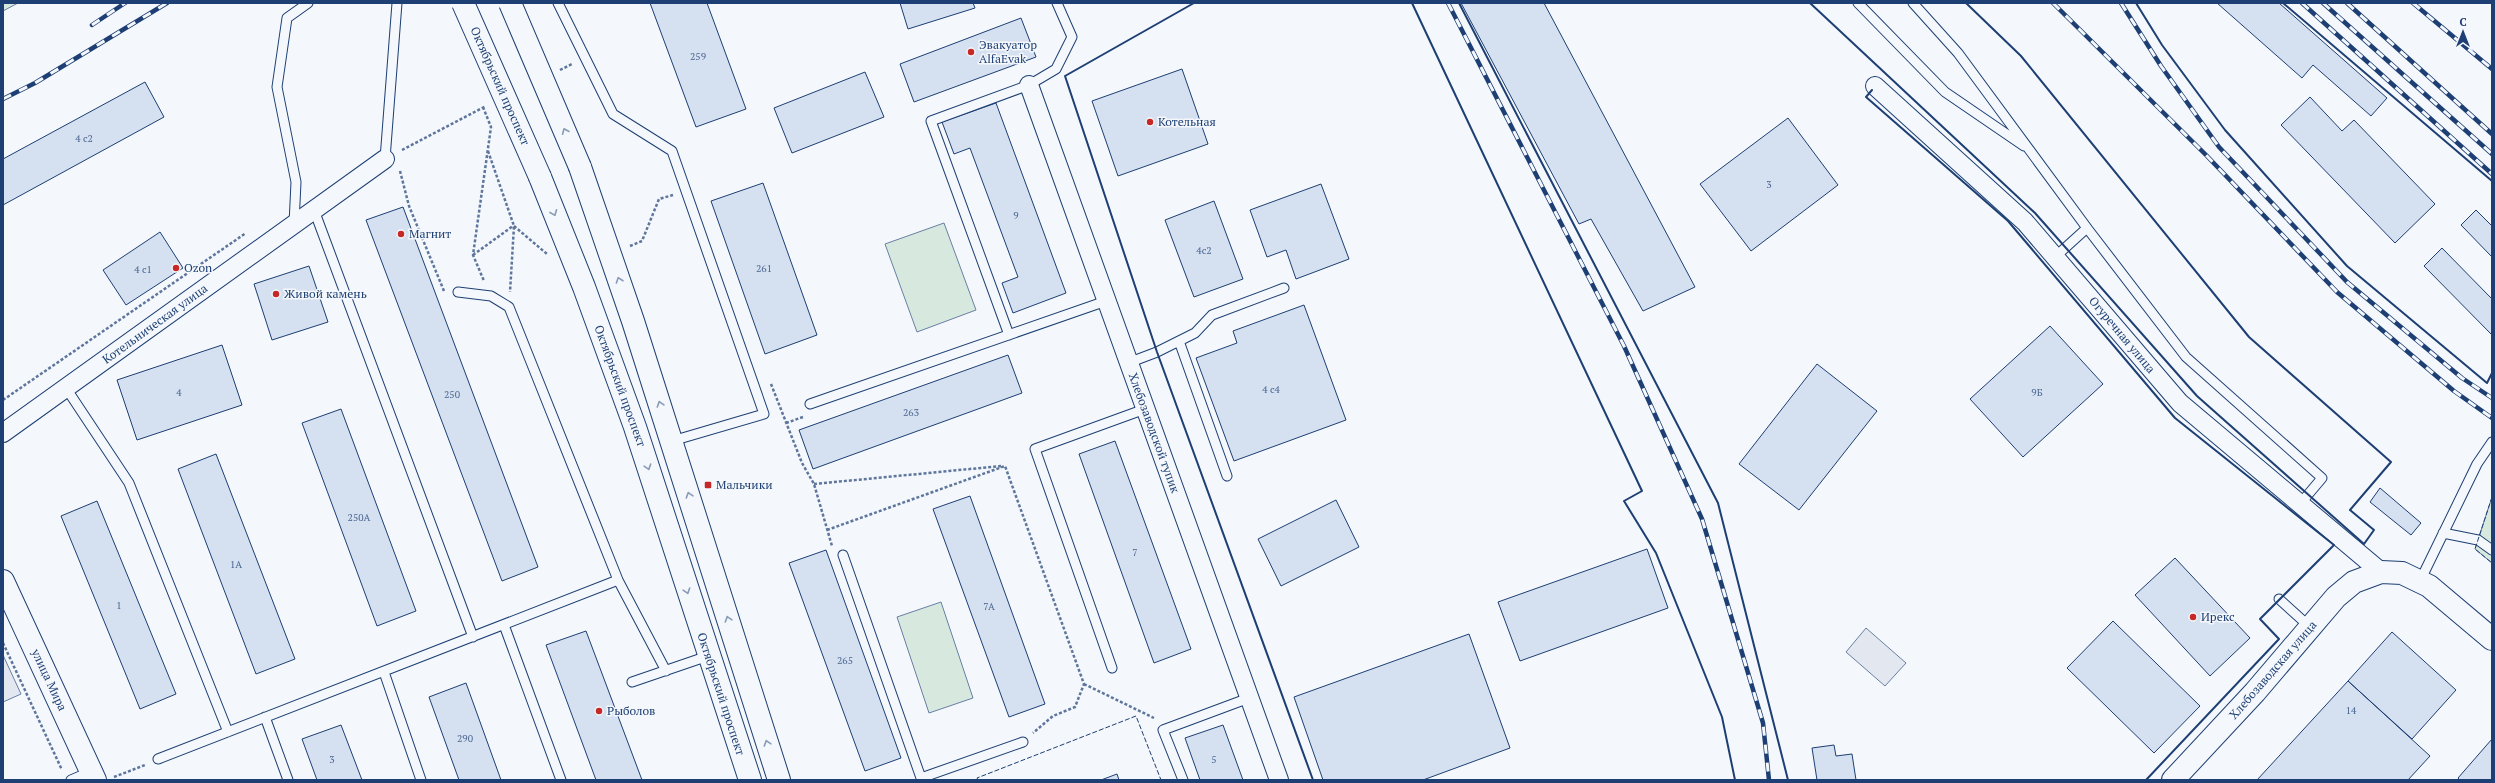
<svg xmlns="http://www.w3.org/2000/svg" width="2495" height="783" font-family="'PT Serif',serif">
<rect width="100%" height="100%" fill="#f4f7fb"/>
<path fill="#d7e8df" stroke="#687fa3" d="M 3,3 L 18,3 L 3,11 Z
M 944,223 L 976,310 L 917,332 L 885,244 Z
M 2492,497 L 2492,563 L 2475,549 Z
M 941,602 L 973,698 L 929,713 L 897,617 Z"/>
<path fill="#e3e8f0" stroke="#687fa3" d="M 1866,628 L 1906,663 L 1885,686 L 1846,652 Z
M 3,655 L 21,694 L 3,702 Z"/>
<path fill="#d5e0f0" stroke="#1d3f73" d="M 650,3 L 707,3 L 746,109 L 696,127 Z
M 900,3 L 973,3 L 975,8 L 908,29 Z
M 1461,3 L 1544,3 L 1695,287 L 1643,311 L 1591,219 L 1579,224 Z
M 2217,3 L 2279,3 L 2387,98 L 2371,116 L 2313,65 L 2302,78 Z
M 1021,18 L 1036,57 L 914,102 L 900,64 Z
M 1182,69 L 1208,144 L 1118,176 L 1092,101 Z
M 865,72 L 884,117 L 792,153 L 774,108 Z
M 145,82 L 164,117 L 3,205 L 3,159 Z
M 2310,97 L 2342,131 L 2354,120 L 2435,204 L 2395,243 L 2281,125 Z
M 996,103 L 1066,293 L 1013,313 L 1002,283 L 1018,277 L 970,148 L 954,154 L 942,122 Z
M 1788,118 L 1838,185 L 1751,251 L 1700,184 Z
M 763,183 L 817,335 L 765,354 L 711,201 Z
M 1321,184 L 1349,259 L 1296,279 L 1286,250 L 1267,257 L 1250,210 Z
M 1214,201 L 1243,279 L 1194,297 L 1165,220 Z
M 403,207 L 538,567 L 502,581 L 366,220 Z
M 2476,210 L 2492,226 L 2492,257 L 2461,225 Z
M 160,232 L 183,268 L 126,305 L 103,270 Z
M 2442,248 L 2492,299 L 2492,335 L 2424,266 Z
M 309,266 L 328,322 L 272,340 L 254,284 Z
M 1304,305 L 1346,420 L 1234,461 L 1196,358 L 1237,343 L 1233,331 Z
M 2050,326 L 2103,384 L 2023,457 L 1970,399 Z
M 222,345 L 242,405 L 137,440 L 117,380 Z
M 1008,355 L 1022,393 L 813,469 L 799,430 Z
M 1817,364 L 1877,411 L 1799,510 L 1739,464 Z
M 341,409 L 416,611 L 377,626 L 302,423 Z
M 1115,441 L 1191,649 L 1154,663 L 1079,454 Z
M 216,454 L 295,659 L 256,674 L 178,469 Z
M 2380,488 L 2421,523 L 2411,535 L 2370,502 Z
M 970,496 L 1045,704 L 1009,717 L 933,509 Z
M 1336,500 L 1359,547 L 1281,586 L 1258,539 Z
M 97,501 L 176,694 L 140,709 L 61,516 Z
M 1647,549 L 1668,608 L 1520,661 L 1498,602 Z
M 826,550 L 901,758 L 865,771 L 789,563 Z
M 2175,558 L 2250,638 L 2210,676 L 2135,595 Z
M 2113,621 L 2200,706 L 2154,753 L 2067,668 Z
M 586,631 L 642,780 L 596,780 L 546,645 Z
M 2392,632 L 2456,690 L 2412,739 L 2348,681 Z
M 1469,634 L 1510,748 L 1423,780 L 1323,780 L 1294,697 Z
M 2348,681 L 2430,756 L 2408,780 L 2257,780 Z
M 466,683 L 501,780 L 459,780 L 429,697 Z
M 341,725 L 362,780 L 317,780 L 302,739 Z
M 1223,725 L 1243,780 L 1200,780 L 1185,738 Z
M 2492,739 L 2492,780 L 2460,780 L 2458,778 Z
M 1834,745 L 1836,756 L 1852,754 L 1856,780 L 1817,780 L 1812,748 Z
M 1117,774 L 1119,780 L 1101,780 Z"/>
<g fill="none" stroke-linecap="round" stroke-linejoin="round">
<defs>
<path id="lane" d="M 558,3 L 613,114 L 672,151 L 764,414 L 672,441
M 1858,3 L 1945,92 L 2024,146
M 1913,3 L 1958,53 L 2087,228
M 385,159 L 397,3
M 314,210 L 473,637
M 294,224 L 296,182 L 277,87 L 287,18 L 308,3
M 2055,257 L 2087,228 L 2186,357 L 2322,478 L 2300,504
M 458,292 L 491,296 L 509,307 L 618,580 L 666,671
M 1009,335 L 931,121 L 1029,85 L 1056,69 L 1072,37 L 1057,3
M 1179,341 L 1227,476
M 1128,363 L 1157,352 L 1195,333 L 1212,315 L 1284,288
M 66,388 L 129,483 L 228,732
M 810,404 L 1106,301
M 2443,533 L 2478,540 L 2492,550
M 843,555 L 921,778 L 1023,742
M 2420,581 L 2477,464 L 2492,442
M 2279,599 L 2310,627
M 504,625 L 561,780
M 1112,668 L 1035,449 L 1145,409
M 384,672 L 421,780
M 632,682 L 708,656
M 265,717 L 288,780
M 158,759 L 618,580
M 71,780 L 92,771
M 1183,780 L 1163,730 L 1249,698"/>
<path id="street" d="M 1029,85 L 1279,780
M 1875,86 L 2025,222 L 2180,403 L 2381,572
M 3,433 L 385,159"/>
<path id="secondary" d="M 3,581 L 95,780
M 2173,780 L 2255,692 L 2336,597 L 2354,582 L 2381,572 L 2402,573 L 2429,586 L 2492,639"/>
<path id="primary" d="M 580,167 L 633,321 L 779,780
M 540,177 L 584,287 L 635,427 L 750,780"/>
</defs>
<use href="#lane" stroke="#1d3f73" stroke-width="11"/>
<use href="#street" stroke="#1d3f73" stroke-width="20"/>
<use href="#secondary" stroke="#1d3f73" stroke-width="24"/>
<use href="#primary" stroke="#1d3f73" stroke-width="24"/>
<path stroke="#5e769c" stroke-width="2.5" stroke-dasharray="3 2" stroke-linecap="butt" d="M 560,70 L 572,64
M 483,107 L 491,127 L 473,255 L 484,281
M 402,150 L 486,106
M 488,151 L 514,226 L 510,292
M 400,171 L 409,206 L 444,291
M 514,226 L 547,254
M 630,246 L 642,241 L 659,199 L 673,195
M 473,255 L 513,226
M 771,384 L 802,463 L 814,484 L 832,546
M 3,400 L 246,233
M 786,423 L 803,417
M 814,484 L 1001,466
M 827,530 L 1005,466 L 1084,684 L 1075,707 L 1053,716 L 1033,733
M 3,643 L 62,770
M 1084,684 L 1154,718
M 114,777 L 145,765"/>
<use href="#lane" stroke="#f4f7fb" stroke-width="9"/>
<use href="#street" stroke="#f4f7fb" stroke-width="18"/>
<use href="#secondary" stroke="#f4f7fb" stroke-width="22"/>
<use href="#primary" stroke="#f4f7fb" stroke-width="22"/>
<defs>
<path id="rail" d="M 1448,3 L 1624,346 L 1702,519 L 1763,723 L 1769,780
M 2053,3 L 2206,155 L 2337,292 L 2454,391 L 2492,418
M 2121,3 L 2161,66 L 2219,147 L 2347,282 L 2462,378 L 2492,398
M 2302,3 L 2492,174
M 2323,3 L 2492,154
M 2347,3 L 2492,134
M 2413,3 L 2492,69
M 92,25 L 125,3
M 3,99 L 35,83 L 167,3"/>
</defs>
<use href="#rail" stroke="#1d3f73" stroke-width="4.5"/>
<use href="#rail" stroke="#f4f7fb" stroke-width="3" stroke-dasharray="9" stroke-linecap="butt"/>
<defs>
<path id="primary-bridge" d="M 463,3 L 540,177
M 510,3 L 580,167"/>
</defs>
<use href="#primary-bridge" stroke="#1d3f73" stroke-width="24" stroke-linecap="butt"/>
<use href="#primary-bridge" stroke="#f4f7fb" stroke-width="22"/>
<path stroke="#1d3f73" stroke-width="1" stroke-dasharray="5 2" stroke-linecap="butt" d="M 2492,497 L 2475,549 L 2492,563
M 978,780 L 977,778 L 1136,716 L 1161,780"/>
<path stroke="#1d3f73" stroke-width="2" d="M 1194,3 L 1065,76 L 1157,352 L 1313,780
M 1412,3 L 1642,491 L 1624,501 L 1656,553 L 1722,717 L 1735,780
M 1459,3 L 1718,503 L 1788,780
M 1810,3 L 2035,213 L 2197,396 L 2364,544 L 2374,530 L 2350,510 L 2391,462 L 2249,337 L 2021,56 L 1966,3
M 2136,3 L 2162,45 L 2225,130 L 2347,266 L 2487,383 L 2492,373
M 2283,3 L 2492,181
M 1872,90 L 1866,97 L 2008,221 L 2175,418 L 2334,545 L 2260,619 L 2279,639 L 2146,780"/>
</g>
<defs><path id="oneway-chevron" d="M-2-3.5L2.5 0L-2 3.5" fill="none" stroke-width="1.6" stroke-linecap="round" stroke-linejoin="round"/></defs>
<g stroke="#889bb7">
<use href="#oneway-chevron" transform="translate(565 131) rotate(-113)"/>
<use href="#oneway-chevron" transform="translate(554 213) rotate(68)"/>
<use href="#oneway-chevron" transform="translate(619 280) rotate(-109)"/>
<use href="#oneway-chevron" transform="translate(660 404) rotate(-108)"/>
<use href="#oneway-chevron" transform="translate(648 467) rotate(72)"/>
<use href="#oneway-chevron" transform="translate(689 495) rotate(-108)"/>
<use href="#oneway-chevron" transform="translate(687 591) rotate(72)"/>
<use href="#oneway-chevron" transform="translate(728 619) rotate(-108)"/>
<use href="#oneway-chevron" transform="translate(767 743) rotate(-108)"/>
</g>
<g fill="#c62828" stroke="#f4f7fb" stroke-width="1.5">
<circle cx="971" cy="52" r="4"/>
<circle cx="1150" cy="122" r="4"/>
<circle cx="401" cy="234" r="4"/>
<circle cx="176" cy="268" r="4"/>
<circle cx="276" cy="294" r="4"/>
<rect x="704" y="481" width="8" height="8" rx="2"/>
<circle cx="2193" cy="617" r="4"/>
<circle cx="599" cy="711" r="4"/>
</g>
<g text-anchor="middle" stroke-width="3" stroke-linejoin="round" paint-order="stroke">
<g font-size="10" fill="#4b6792">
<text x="698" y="60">259</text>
<text x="84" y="142">4 с2</text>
<text x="1769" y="188">3</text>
<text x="1016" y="219">9</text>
<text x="1204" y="254">4с2</text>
<text x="764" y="272">261</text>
<text x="143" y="273">4 с1</text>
<text x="1271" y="393">4 с4</text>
<text x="179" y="396">4</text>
<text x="2037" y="396">9Б</text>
<text x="452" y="398">250</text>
<text x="911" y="416">263</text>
<text x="359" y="521">250А</text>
<text x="1135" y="556">7</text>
<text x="236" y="568">1А</text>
<text x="119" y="609">1</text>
<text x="989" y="610">7А</text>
<text x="845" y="664">265</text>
<text x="2351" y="714">14</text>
<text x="465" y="742">290</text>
<text x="332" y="763">3</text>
<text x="1214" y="763">5</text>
</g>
<g font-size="12" fill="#1d3f73" stroke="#f4f7fb" text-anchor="start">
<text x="979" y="49">Эвакуатор<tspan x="979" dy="14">AlfaEvak</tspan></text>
<text x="1158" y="126">Котельная</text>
<text x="409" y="238">Магнит</text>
<text x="184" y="272">Ozon</text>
<text x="284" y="298">Живой камень</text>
<text x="716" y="489">Мальчики</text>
<text x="2201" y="621">Ирекс</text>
<text x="607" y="715">Рыболов</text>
</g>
<g font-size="12" fill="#1d3f73" stroke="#f4f7fb">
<text transform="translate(500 86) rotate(66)" y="4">Октябрьский проспект</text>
<text transform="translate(155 324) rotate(-36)" y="4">Котельническая улица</text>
<text transform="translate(2122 335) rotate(50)" y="4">Огуречная улица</text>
<text transform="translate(620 386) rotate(70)" y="4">Октябрьский проспект</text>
<text transform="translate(1154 433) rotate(70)" y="4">Хлебозаводской тупик</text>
<text transform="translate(2273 670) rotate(-49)" y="4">Хлебозаводская улица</text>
<text transform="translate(49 680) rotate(65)" y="4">улица Мира</text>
<text transform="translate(721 694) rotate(72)" y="4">Октябрьский проспект</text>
</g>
</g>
<rect width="2495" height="783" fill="none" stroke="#1d3f73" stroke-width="8"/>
<g transform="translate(2463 32)" stroke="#f4f7fb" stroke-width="3" paint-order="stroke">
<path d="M0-3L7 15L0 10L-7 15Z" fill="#1d3f73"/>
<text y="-6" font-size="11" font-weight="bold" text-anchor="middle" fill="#1d3f73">С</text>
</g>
</svg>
